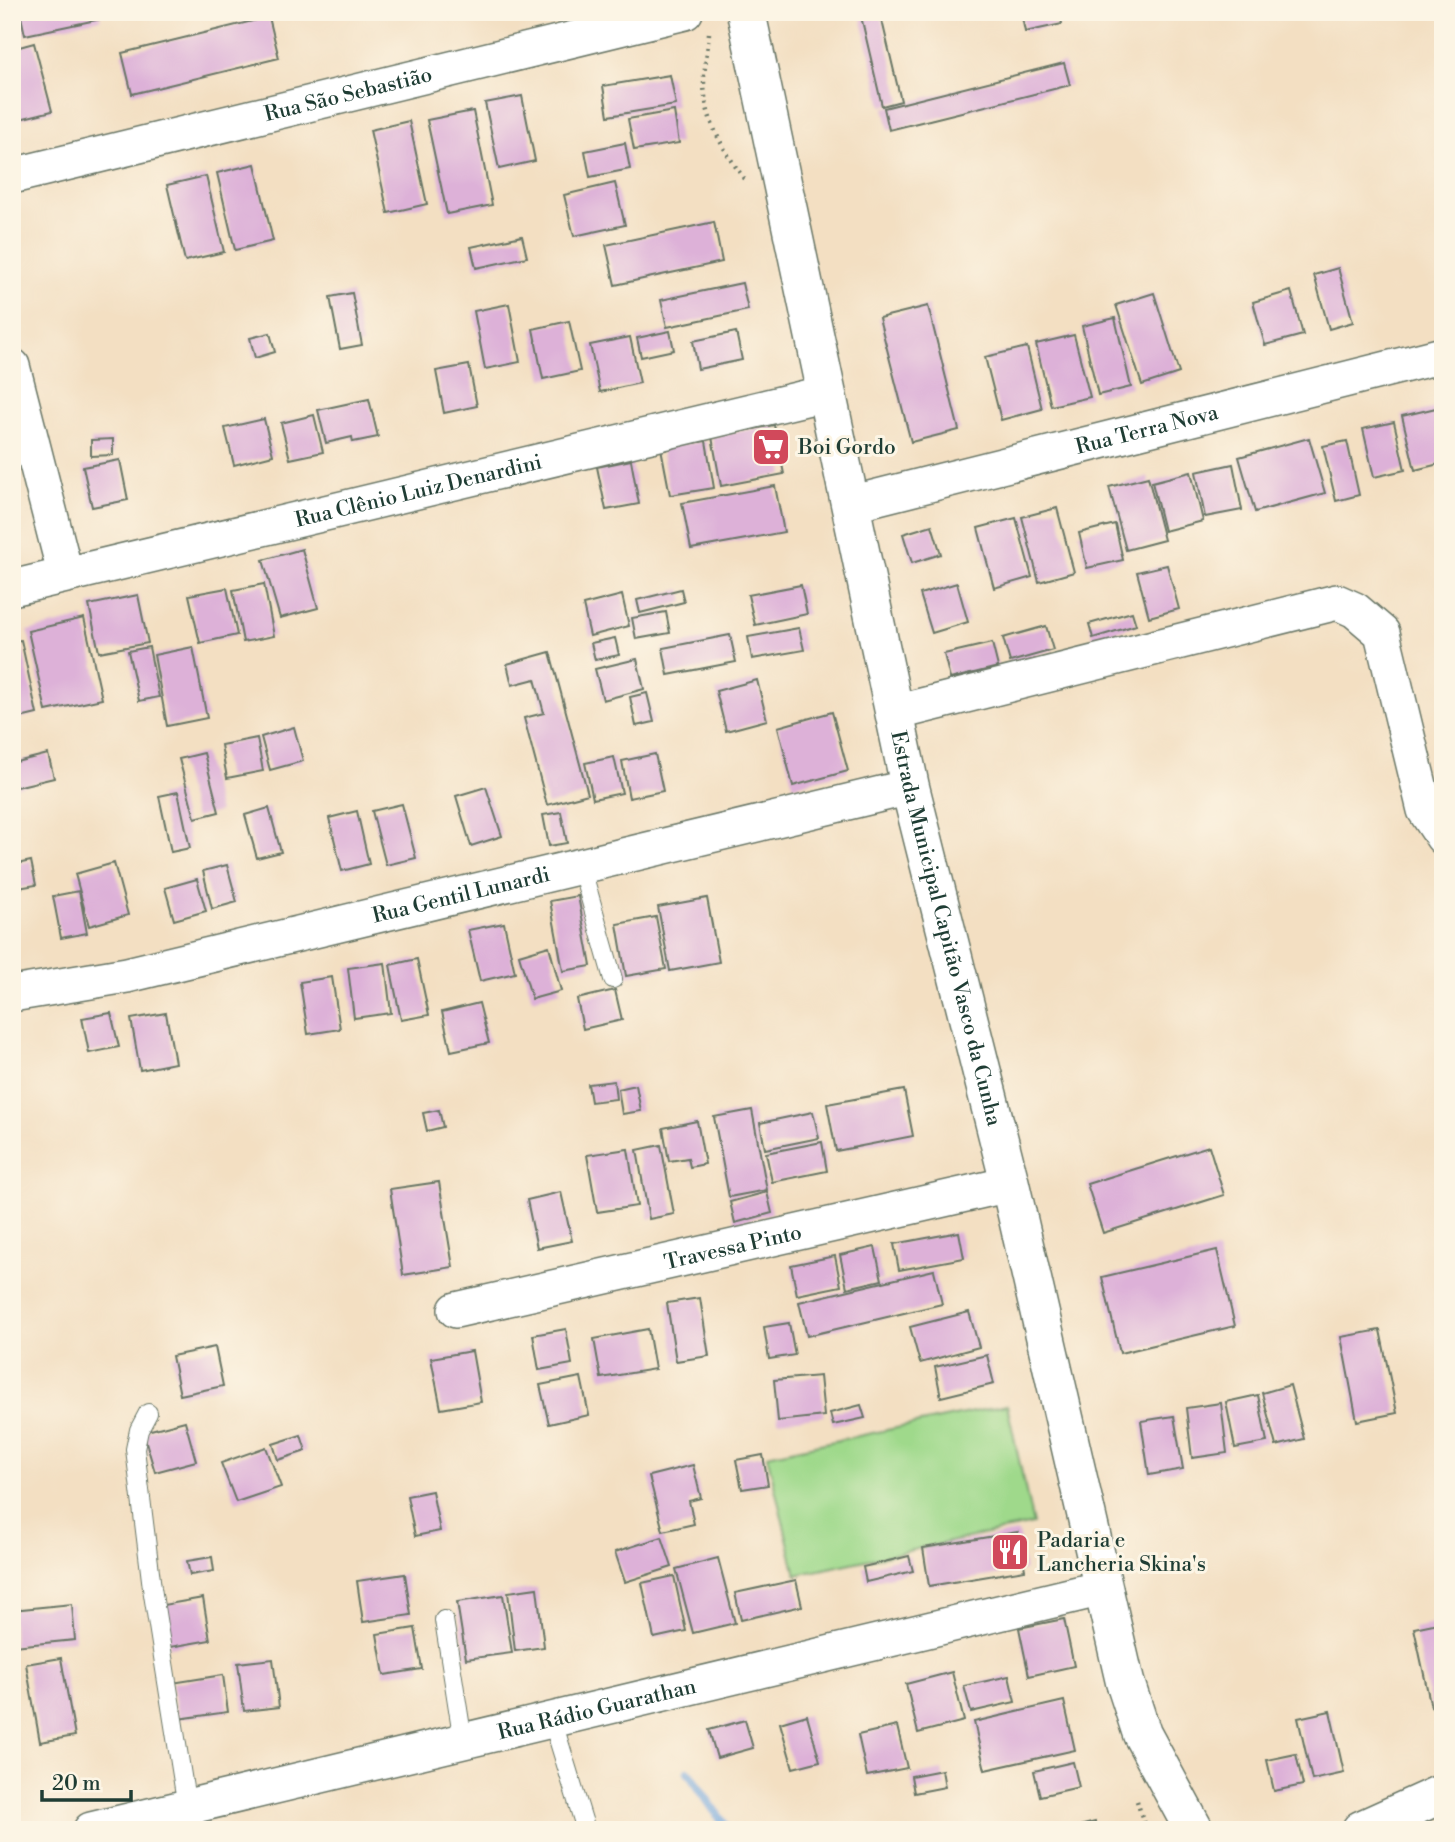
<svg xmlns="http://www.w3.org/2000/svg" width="1455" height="1842" font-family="'Libre Bodoni',serif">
<rect width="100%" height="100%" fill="#fcf5e5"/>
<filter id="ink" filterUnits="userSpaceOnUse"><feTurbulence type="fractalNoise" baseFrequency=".0143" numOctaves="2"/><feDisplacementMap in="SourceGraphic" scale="14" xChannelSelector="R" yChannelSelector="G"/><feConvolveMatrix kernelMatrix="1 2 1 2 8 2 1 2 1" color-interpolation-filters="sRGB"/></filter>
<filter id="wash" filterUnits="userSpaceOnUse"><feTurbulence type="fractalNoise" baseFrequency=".00686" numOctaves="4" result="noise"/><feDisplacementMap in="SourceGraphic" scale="28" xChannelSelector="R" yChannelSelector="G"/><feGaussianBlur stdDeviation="1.57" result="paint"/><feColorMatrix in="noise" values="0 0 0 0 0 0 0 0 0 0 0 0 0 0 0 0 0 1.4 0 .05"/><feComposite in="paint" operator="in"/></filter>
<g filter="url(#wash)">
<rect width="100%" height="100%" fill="#f3dfc2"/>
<path fill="#9fd98b" stroke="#5f8b60" stroke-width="2" d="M 1007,1405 L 1033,1524 L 796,1575 L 767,1455 Z"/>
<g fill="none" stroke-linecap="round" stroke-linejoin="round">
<path stroke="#6ea3db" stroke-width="9" d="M 688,1772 L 728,1830"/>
</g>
<g id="blocks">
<path fill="#ddb1d8" d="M 20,12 L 99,12 L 101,19 L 25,35 Z
M 860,12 L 880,12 L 901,101 L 882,106 Z
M 1021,12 L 1060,12 L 1062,24 L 1025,32 Z
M 269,17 L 279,58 L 132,94 L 122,53 Z
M 34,43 L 52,111 L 12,121 L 12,49 Z
M 1064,63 L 1070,85 L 889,130 L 884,108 Z
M 670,75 L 676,105 L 608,116 L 603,86 Z
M 522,96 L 535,161 L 499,169 L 485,103 Z
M 473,111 L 492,205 L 447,214 L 427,120 Z
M 674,111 L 679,143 L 634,150 L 628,119 Z
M 409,121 L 427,204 L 388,213 L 370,130 Z
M 625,143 L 630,169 L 590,177 L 585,151 Z
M 255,164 L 273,241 L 235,250 L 217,173 Z
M 206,176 L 224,252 L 185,261 L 167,185 Z
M 615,183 L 625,225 L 574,236 L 564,195 Z
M 714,222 L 722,262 L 615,285 L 606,245 Z
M 522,236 L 527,257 L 476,268 L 471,247 Z
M 1338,268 L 1353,322 L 1329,329 L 1314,275 Z
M 742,283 L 748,310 L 667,327 L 661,300 Z
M 1291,291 L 1303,335 L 1265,345 L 1253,302 Z
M 352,293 L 362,345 L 340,349 L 330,297 Z
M 1154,293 L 1179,373 L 1142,385 L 1116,305 Z
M 509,304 L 520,362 L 485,369 L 474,311 Z
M 928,306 L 959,430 L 911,442 L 879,318 Z
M 1115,318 L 1131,387 L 1098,395 L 1082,326 Z
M 569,321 L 580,371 L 543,379 L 533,329 Z
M 670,331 L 674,350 L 641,357 L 637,338 Z
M 736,332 L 742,360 L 698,369 L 693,341 Z
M 270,333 L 275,352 L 255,358 L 250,338 Z
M 1074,335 L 1090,397 L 1051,406 L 1036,344 Z
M 630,337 L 640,383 L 600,392 L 590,345 Z
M 1027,347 L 1042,409 L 1001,420 L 985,357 Z
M 469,365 L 477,406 L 444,413 L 436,371 Z
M 369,399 L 378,437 L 353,442 L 352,437 L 326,443 L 318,410 Z
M 1436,408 L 1443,437 L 1443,463 L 1415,470 L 1402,416 Z
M 314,415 L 323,452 L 290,459 L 281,423 Z
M 264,419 L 273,455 L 234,465 L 225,428 Z
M 1394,422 L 1405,470 L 1374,477 L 1363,429 Z
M 774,425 L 784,474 L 721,486 L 712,437 Z
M 1309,438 L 1325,493 L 1255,512 L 1239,457 Z
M 113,439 L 113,455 L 91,456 L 91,440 Z
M 706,441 L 714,488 L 670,495 L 661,448 Z
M 1347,441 L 1359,495 L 1336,501 L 1323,446 Z
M 120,460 L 128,500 L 92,507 L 83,467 Z
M 631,460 L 639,504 L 606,510 L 597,467 Z
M 1233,464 L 1242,510 L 1205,517 L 1196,472 Z
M 1191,472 L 1203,521 L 1164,531 L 1152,482 Z
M 1148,477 L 1164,540 L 1126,550 L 1109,487 Z
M 775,486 L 784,532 L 691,549 L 682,503 Z
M 1057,508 L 1074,572 L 1039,582 L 1022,517 Z
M 1016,518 L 1032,577 L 994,588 L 978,528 Z
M 1115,524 L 1123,560 L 1087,568 L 1079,533 Z
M 932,525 L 941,554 L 912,563 L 903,534 Z
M 302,549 L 318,608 L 280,618 L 263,560 Z
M 1167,565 L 1179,609 L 1149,617 L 1137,572 Z
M 957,583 L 968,622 L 932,633 L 920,594 Z
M 264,584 L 274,636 L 243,642 L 233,590 Z
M 801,585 L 807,614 L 755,625 L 748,595 Z
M 227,588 L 237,635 L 200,643 L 189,595 Z
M 681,589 L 684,602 L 640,613 L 637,600 Z
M 138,595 L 148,643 L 99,652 L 89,605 Z
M 622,595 L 629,626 L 590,636 L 583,605 Z
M 666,612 L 670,633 L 636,639 L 632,618 Z
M 1132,612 L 1136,625 L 1093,638 L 1089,624 Z
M 84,618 L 102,699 L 46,711 L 28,631 Z
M 1046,626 L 1053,650 L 1010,662 L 1003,638 Z
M 799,628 L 804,650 L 752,659 L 748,637 Z
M 730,635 L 736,662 L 668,675 L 663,648 Z
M 615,638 L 619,655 L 595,660 L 591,643 Z
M 21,640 L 37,714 L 12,720 L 12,641 Z
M 992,643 L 998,667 L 950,679 L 944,654 Z
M 149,647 L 159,697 L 139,701 L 128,651 Z
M 193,647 L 207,718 L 167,726 L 154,655 Z
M 550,652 L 588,794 L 547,805 L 524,718 L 544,713 L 535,679 L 512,685 L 507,664 Z
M 637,659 L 644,689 L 603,700 L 595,669 Z
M 757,680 L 767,720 L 726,731 L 716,691 Z
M 647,693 L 654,722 L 636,726 L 630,697 Z
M 832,712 L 848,771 L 793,786 L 778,727 Z
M 294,727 L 303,761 L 270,770 L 261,737 Z
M 257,738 L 263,771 L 227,778 L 221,745 Z
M 204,753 L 219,812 L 195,818 L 179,759 Z
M 48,754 L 54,778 L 12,788 L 12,763 Z
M 655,754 L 663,791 L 629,798 L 622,761 Z
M 614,757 L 622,793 L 593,799 L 585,763 Z
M 486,787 L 502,836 L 471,846 L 456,796 Z
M 178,792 L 190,848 L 171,852 L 159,796 Z
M 402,804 L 416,858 L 386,865 L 372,811 Z
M 269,808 L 281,852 L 257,858 L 245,815 Z
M 357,811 L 369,864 L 342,871 L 329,818 Z
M 561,812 L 567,843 L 549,846 L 543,815 Z
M 31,861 L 36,885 L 12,889 L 12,865 Z
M 114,863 L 128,915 L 89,926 L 75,874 Z
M 227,865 L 237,902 L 212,909 L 203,871 Z
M 197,879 L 206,911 L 174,920 L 165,888 Z
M 79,891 L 87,933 L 61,938 L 53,896 Z
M 578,896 L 591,966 L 563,971 L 550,901 Z
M 707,898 L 719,962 L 670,971 L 658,907 Z
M 656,917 L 666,969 L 626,976 L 617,924 Z
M 504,923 L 515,973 L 480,981 L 468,930 Z
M 549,946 L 561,991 L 532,999 L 519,955 Z
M 417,959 L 429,1015 L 401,1020 L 390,965 Z
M 385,963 L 391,1013 L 354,1018 L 348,968 Z
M 332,977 L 340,1029 L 308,1034 L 300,982 Z
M 615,990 L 622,1020 L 583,1029 L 577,999 Z
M 479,1003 L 489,1043 L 451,1051 L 442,1012 Z
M 111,1013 L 119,1047 L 89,1053 L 82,1018 Z
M 166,1013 L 175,1063 L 140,1070 L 131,1019 Z
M 614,1081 L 616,1099 L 591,1102 L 588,1084 Z
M 636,1085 L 641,1111 L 622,1114 L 618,1089 Z
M 904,1090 L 913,1136 L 836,1151 L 827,1104 Z
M 439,1110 L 443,1127 L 427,1131 L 423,1113 Z
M 752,1110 L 767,1190 L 729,1197 L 714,1117 Z
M 813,1112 L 819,1138 L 765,1149 L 760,1123 Z
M 697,1121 L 705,1164 L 690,1167 L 688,1158 L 669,1161 L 663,1128 Z
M 822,1142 L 827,1171 L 772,1182 L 766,1153 Z
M 661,1145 L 674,1214 L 649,1219 L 637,1150 Z
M 1209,1146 L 1224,1195 L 1103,1233 L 1087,1184 Z
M 628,1149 L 637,1206 L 597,1212 L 587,1155 Z
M 439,1182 L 453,1267 L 403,1275 L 390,1189 Z
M 561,1192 L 572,1241 L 537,1248 L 527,1200 Z
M 767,1192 L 772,1213 L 735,1223 L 730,1202 Z
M 959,1232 L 964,1258 L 899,1270 L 894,1244 Z
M 875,1247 L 882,1280 L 847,1288 L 840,1255 Z
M 1217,1250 L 1235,1326 L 1120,1353 L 1102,1277 Z
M 835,1256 L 841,1286 L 797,1295 L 791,1265 Z
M 934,1270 L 942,1304 L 807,1336 L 799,1302 Z
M 700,1298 L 709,1356 L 676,1361 L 667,1303 Z
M 969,1312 L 979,1347 L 920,1363 L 910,1327 Z
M 789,1323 L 795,1355 L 769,1359 L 764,1327 Z
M 566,1329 L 572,1364 L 539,1370 L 533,1335 Z
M 648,1329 L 655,1369 L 601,1378 L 594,1339 Z
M 1380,1330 L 1397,1413 L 1357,1421 L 1341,1337 Z
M 215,1347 L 223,1386 L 180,1395 L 172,1356 Z
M 472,1351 L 481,1402 L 441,1409 L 431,1358 Z
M 987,1355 L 994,1384 L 941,1397 L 935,1367 Z
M 820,1376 L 824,1416 L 778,1421 L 774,1380 Z
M 581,1377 L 589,1415 L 549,1424 L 540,1385 Z
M 1290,1385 L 1304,1439 L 1276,1446 L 1262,1393 Z
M 1258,1395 L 1267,1442 L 1235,1448 L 1226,1402 Z
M 1221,1403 L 1227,1453 L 1192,1458 L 1186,1408 Z
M 861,1405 L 865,1418 L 833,1425 L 830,1413 Z
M 1174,1416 L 1183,1469 L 1149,1475 L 1141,1421 Z
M 185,1421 L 196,1461 L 155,1472 L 143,1432 Z
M 301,1435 L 306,1451 L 278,1460 L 273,1444 Z
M 266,1447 L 281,1487 L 236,1502 L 221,1463 Z
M 763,1455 L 768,1485 L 742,1489 L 736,1460 Z
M 693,1465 L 701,1498 L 689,1501 L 694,1524 L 663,1531 L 649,1476 Z
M 432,1491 L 440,1531 L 415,1536 L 407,1496 Z
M 1018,1532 L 1025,1570 L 929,1586 L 923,1548 Z
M 662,1537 L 672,1567 L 625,1582 L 615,1552 Z
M 909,1556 L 913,1571 L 866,1582 L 863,1567 Z
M 212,1557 L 214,1571 L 190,1575 L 187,1561 Z
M 718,1558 L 735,1623 L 693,1633 L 676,1569 Z
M 405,1574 L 411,1615 L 363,1622 L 357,1581 Z
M 674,1576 L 686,1631 L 654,1638 L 642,1583 Z
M 796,1580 L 802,1606 L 741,1620 L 735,1593 Z
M 537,1588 L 544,1647 L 515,1651 L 508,1592 Z
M 503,1595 L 512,1653 L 466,1659 L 457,1602 Z
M 203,1598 L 210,1640 L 170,1647 L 163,1605 Z
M 72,1604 L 75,1640 L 14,1646 L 12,1610 Z
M 1064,1619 L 1074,1666 L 1029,1676 L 1019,1628 Z
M 1443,1622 L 1443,1704 L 1431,1707 L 1414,1628 Z
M 415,1628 L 422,1669 L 384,1675 L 377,1634 Z
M 61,1658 L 75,1736 L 40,1742 L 26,1664 Z
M 273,1659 L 279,1707 L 244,1711 L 238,1663 Z
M 952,1672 L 964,1721 L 918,1733 L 906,1684 Z
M 223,1675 L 228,1712 L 178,1719 L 172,1683 Z
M 1009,1676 L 1015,1702 L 971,1712 L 964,1686 Z
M 1064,1701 L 1075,1750 L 985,1770 L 974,1722 Z
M 1330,1711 L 1344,1773 L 1312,1780 L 1298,1718 Z
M 807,1715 L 820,1761 L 793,1768 L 780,1723 Z
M 745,1720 L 753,1748 L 717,1758 L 709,1730 Z
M 897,1726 L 907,1768 L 867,1776 L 858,1735 Z
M 1296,1754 L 1303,1785 L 1274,1791 L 1267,1760 Z
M 1073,1762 L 1079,1787 L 1040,1796 L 1034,1771 Z
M 942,1770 L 945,1787 L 914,1793 L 911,1776 Z
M 1095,1822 L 1097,1830 L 1068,1830 L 1068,1829 Z"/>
</g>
</g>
<g filter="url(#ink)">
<use href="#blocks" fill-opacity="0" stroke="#697666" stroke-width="2"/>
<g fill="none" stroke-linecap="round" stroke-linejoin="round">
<defs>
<path id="lane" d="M 581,866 L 613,979
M 148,1413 L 139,1430 L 135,1449 L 152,1588 L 187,1807
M 444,1620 L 463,1741
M 552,1719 L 586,1830"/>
<g id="street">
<path id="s1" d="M 12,176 L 685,12"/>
<path d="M 12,366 L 65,573"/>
<path id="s2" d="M 850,504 L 1443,355"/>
<path id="s3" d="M 12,588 L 826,393"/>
<path d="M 894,713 L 1337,602 L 1355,610 L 1382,633 L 1425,810 L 1443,837"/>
<path id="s4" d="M 12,994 L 127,975 L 910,787"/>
<path id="s5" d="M 456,1310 L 1010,1184"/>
<path id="s6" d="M 91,1830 L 1103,1588"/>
</g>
<g id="secondary">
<path id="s7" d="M 746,12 L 910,787 L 1010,1184 L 1125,1682 L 1142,1734 L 1194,1830"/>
<path d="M 1361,1830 L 1443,1793"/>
</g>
</defs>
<use href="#lane" stroke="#697666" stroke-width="20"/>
<use href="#street" stroke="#697666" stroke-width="38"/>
<use href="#secondary" stroke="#697666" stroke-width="41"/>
<path stroke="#697666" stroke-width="4.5" stroke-dasharray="2 5" stroke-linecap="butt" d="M 709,33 C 708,48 705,62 704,77 C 703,120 723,148 746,182
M 1137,1801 L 1146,1830"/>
<use href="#lane" stroke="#fff" stroke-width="18"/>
<use href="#street" stroke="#fff" stroke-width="35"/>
<use href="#secondary" stroke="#fff" stroke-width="38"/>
</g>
</g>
<defs>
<symbol id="supermarket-square" viewBox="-11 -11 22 22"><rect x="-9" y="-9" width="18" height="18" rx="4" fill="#d1495b" stroke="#fcf5e5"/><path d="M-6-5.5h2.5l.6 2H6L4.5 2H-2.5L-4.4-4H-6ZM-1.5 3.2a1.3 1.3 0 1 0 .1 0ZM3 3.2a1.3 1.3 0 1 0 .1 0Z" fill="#fff"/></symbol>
<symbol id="restaurant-square" viewBox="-11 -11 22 22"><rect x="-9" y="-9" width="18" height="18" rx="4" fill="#d1495b" stroke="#fcf5e5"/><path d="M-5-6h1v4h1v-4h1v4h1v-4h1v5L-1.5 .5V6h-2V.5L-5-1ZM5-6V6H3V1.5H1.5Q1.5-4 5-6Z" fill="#fff"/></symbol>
</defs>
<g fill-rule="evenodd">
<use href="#supermarket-square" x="749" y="425" width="44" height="44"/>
<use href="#restaurant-square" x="988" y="1530" width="44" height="44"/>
</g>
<g text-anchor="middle" stroke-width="6" stroke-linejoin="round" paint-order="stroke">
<g font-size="21" fill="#1f3d34" stroke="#fcf5e5">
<text dy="7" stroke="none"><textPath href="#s1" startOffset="346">Rua São Sebastião</textPath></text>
<text dy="7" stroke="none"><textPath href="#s2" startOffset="306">Rua Terra Nova</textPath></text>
<text dy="7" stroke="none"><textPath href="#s3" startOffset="418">Rua Clênio Luiz Denardini</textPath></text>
<text dy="7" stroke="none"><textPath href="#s4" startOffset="460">Rua Gentil Lunardi</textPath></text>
<text dy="7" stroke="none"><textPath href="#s7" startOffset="938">Estrada Municipal Capitão Vasco da Cunha</textPath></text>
<text dy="7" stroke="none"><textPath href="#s5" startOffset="284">Travessa Pinto</textPath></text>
<text dy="7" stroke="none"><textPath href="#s6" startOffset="520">Rua Rádio Guarathan</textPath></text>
</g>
<g font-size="21" fill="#1f3d34" stroke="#fcf5e5" text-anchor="start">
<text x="798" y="454">Boi Gordo</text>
<text x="1037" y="1547">Padaria e<tspan x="1037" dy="24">Lancheria Skina's</tspan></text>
</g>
</g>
<rect width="1455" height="1842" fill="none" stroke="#fcf5e5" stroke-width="42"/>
<path d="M42 1790v10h89v-10" fill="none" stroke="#1f3d34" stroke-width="3.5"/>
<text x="52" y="1790" font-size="21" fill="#1f3d34" stroke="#fcf5e5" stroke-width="5" paint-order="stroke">20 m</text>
</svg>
